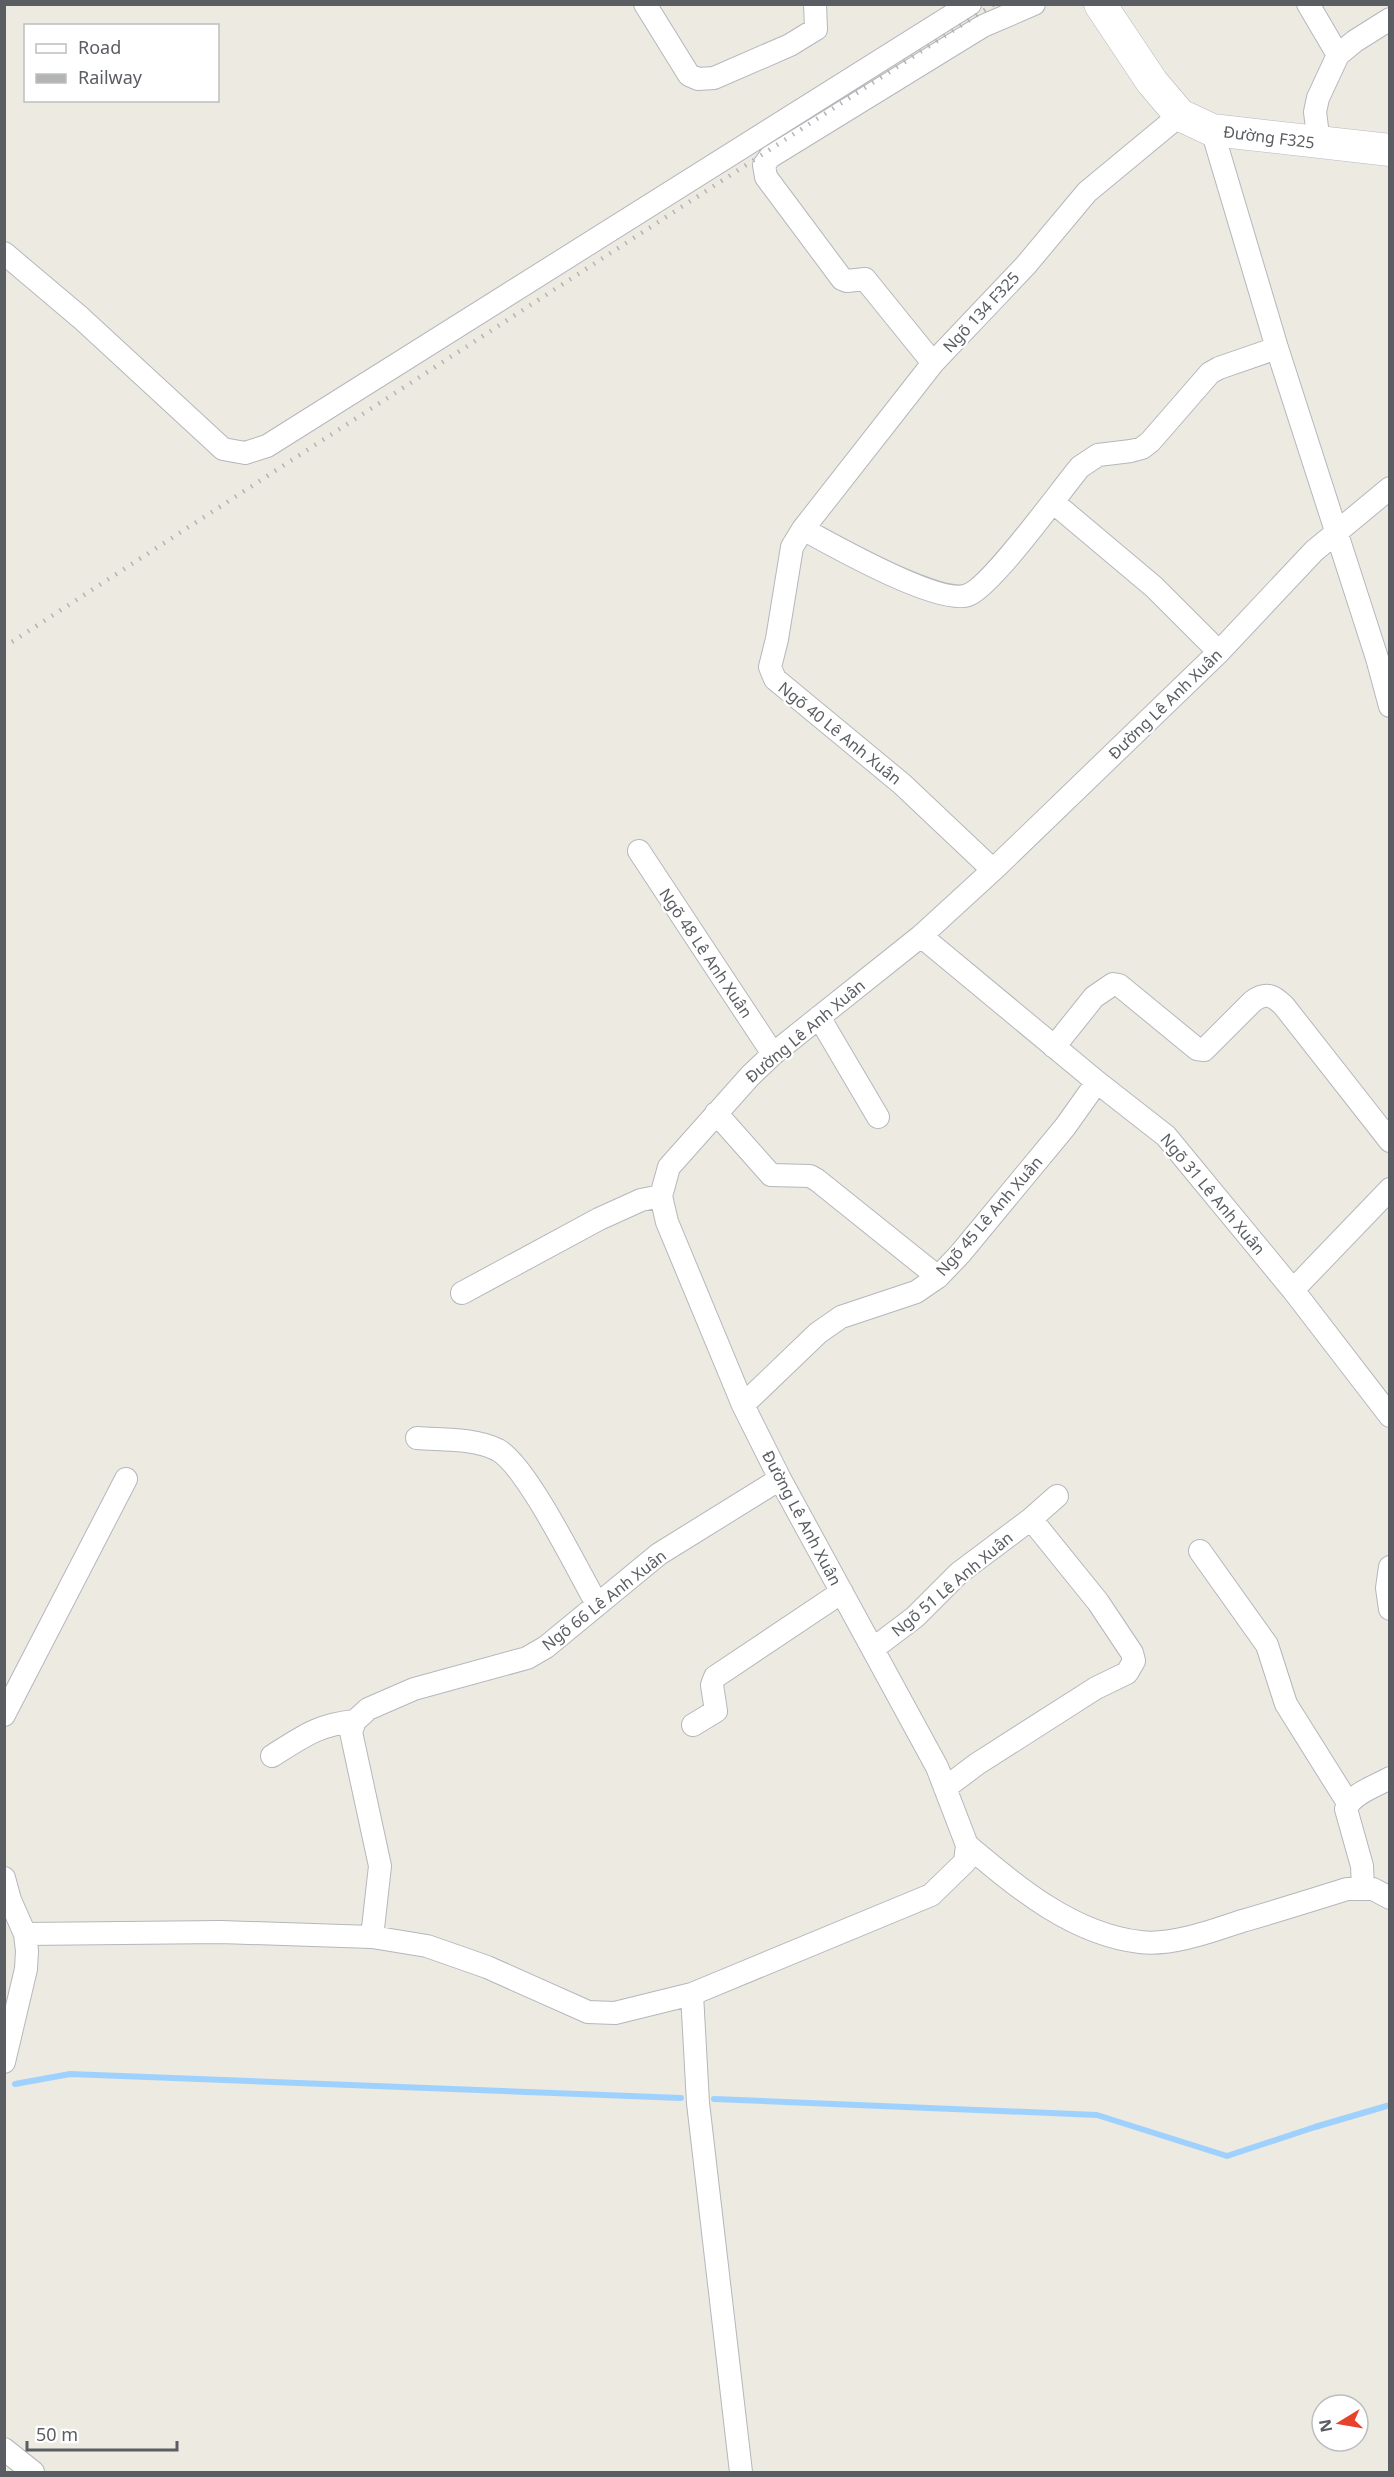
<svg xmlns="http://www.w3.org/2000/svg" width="1394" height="2477" font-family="'Noto Sans',sans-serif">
<rect width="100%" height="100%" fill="#edeae1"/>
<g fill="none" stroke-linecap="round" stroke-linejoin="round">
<path stroke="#9fd1fe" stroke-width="6" d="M 15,2084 L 70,2074 L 681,2098
M 714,2099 L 1097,2115 L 1227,2156 L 1315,2127 L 1390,2105"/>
<defs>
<path id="minor" d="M 645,4 L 689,75 L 698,79 L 714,78 L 790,45 L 816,29 L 815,4
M 1308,4 L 1338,55
M 1212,130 L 1277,348 L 1377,658 L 1390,706
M 1319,143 L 1315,112 L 1318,98 L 1338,55 L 1355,41 L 1390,19
M 4,253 L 81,318 L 223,449 L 245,453 L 267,446 L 970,4
M 933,363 L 865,279 L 847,281 L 842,279 L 766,177 L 764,165 L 770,157 L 983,26 L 1034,4
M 1053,502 L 1154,587 L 1219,652
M 803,529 C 832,545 940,606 968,595 C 992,586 1060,491 1080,467 L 1098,455 L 1131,451 L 1142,448 L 1150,442 L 1210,373 L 1219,368 L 1277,348
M 639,851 L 773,1054
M 993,870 L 902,784 L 775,679 L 770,667 L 777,639 L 792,547 L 803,529 L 933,363 L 1026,265 L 1087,192 L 1180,115
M 921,936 L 1097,1082 L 1166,1136 L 1293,1290 L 1390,1416
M 819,1017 L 878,1117
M 1054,1047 L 1094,997 L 1113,984 L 1119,985 L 1197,1049 L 1204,1050 L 1253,1001 C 1266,992 1273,995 1284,1006 L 1390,1141
M 716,1113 L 771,1175 L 810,1176 L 817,1180 L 938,1277
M 1293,1290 L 1390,1189
M 462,1293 L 599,1219 L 641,1200 L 661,1196
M 743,1405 L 818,1333 L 841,1317 L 916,1292 L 938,1277 L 960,1254 L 1065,1127 L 1097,1082
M 417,1438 C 443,1440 475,1438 498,1450 C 527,1466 578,1571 597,1604
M 1200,1551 L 1267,1645 L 1286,1704 L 1348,1803
M 1390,1567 L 1387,1588 L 1390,1609
M 874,1648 L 915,1617 L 959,1573 L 1031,1519 L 1057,1496
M 4,1715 L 126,1479
M 693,1725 L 716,1711 L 712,1685 L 715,1677 L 842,1592
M 272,1756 C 304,1736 317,1725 355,1721
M 945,1788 L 977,1764 L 1096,1688 L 1127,1673 L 1134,1661 L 1132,1653 L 1098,1602 L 1031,1519
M 967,1845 C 1017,1887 1072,1934 1140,1942 C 1171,1946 1212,1931 1242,1921 C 1277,1911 1312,1900 1347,1889 L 1373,1889 L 1390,1898
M 4,1878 L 10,1900 L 25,1934 L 27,1951 L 26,1969 L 4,2062
M 1363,1888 L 1362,1866 L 1346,1809 C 1351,1794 1376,1786 1390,1778
M 25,1934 L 221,1932 L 372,1937 L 427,1946 L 487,1967 L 588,2012 L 615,2013 L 692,1994 L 931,1895 L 965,1862 L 967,1845 L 937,1767 L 780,1479 L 743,1405 L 667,1222 L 661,1196 L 669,1167 L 750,1076 L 773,1054 L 921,936 L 993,870 L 1219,652 L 1314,551 L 1390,488
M 372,1937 L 380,1866 L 351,1732 L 355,1721 L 368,1709 L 414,1689 L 527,1658 L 546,1647 L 659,1554 L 780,1479
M 692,1994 L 698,2103 L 741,2472
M 4,2449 L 33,2472"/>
<path id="secondary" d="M 1100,4 L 1152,82 L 1180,115 L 1212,130 L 1390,150"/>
</defs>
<use href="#minor" stroke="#b4b7bc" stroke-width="24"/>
<use href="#secondary" stroke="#b5b8be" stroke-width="33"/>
<use href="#minor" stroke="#fff" stroke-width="22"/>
<use href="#secondary" stroke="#fff" stroke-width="32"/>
<path stroke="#b2b3b3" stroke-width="4.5" stroke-dasharray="1.5 8" stroke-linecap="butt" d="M 4,647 L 994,4"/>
</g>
<g text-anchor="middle" stroke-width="4.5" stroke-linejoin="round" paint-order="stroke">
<g font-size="16" fill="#5a5d62" stroke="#fff">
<text transform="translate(1269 137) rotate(7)" y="6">Đường F325</text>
<text transform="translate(981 312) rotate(-47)" y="6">Ngõ 134 F325</text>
<text transform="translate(1165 704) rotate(-44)" y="6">Đường Lê Anh Xuân</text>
<text transform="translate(840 733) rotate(39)" y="6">Ngõ 40 Lê Anh Xuân</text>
<text transform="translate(706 953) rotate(56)" y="6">Ngõ 48 Lê Anh Xuân</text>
<text transform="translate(805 1031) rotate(-40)" y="6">Đường Lê Anh Xuân</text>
<text transform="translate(1213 1194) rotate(50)" y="6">Ngõ 31 Lê Anh Xuân</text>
<text transform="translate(989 1216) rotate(-49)" y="6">Ngõ 45 Lê Anh Xuân</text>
<text transform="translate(802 1518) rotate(62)" y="6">Đường Lê Anh Xuân</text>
<text transform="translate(952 1584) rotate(-40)" y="6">Ngõ 51 Lê Anh Xuân</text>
<text transform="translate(604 1600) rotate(-38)" y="6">Ngõ 66 Lê Anh Xuân</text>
</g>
</g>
<rect width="1394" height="2477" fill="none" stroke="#5a5d62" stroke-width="12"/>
<rect x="24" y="24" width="195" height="78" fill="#ffffff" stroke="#bdbec0" stroke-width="1.5"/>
<rect x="36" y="44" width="30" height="9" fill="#ffffff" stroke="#bdbec0" stroke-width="1.5"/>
<text x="78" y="54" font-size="18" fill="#5a5d62">Road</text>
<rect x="36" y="74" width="30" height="9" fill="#b2b3b3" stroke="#bdbec0" stroke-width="1.5"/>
<text x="78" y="84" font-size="18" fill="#5a5d62">Railway</text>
<g transform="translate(1340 2423) rotate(259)"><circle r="28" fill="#ffffff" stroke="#bdbec0" stroke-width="1.5"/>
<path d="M0-4.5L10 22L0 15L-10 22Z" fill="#e7422c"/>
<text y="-9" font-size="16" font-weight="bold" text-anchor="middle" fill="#5a5d62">N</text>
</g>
<path d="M27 2441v9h150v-9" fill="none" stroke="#5a5d62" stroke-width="3"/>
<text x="36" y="2441" font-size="18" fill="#5a5d62" stroke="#ffffff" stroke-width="4.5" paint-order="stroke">50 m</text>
</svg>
